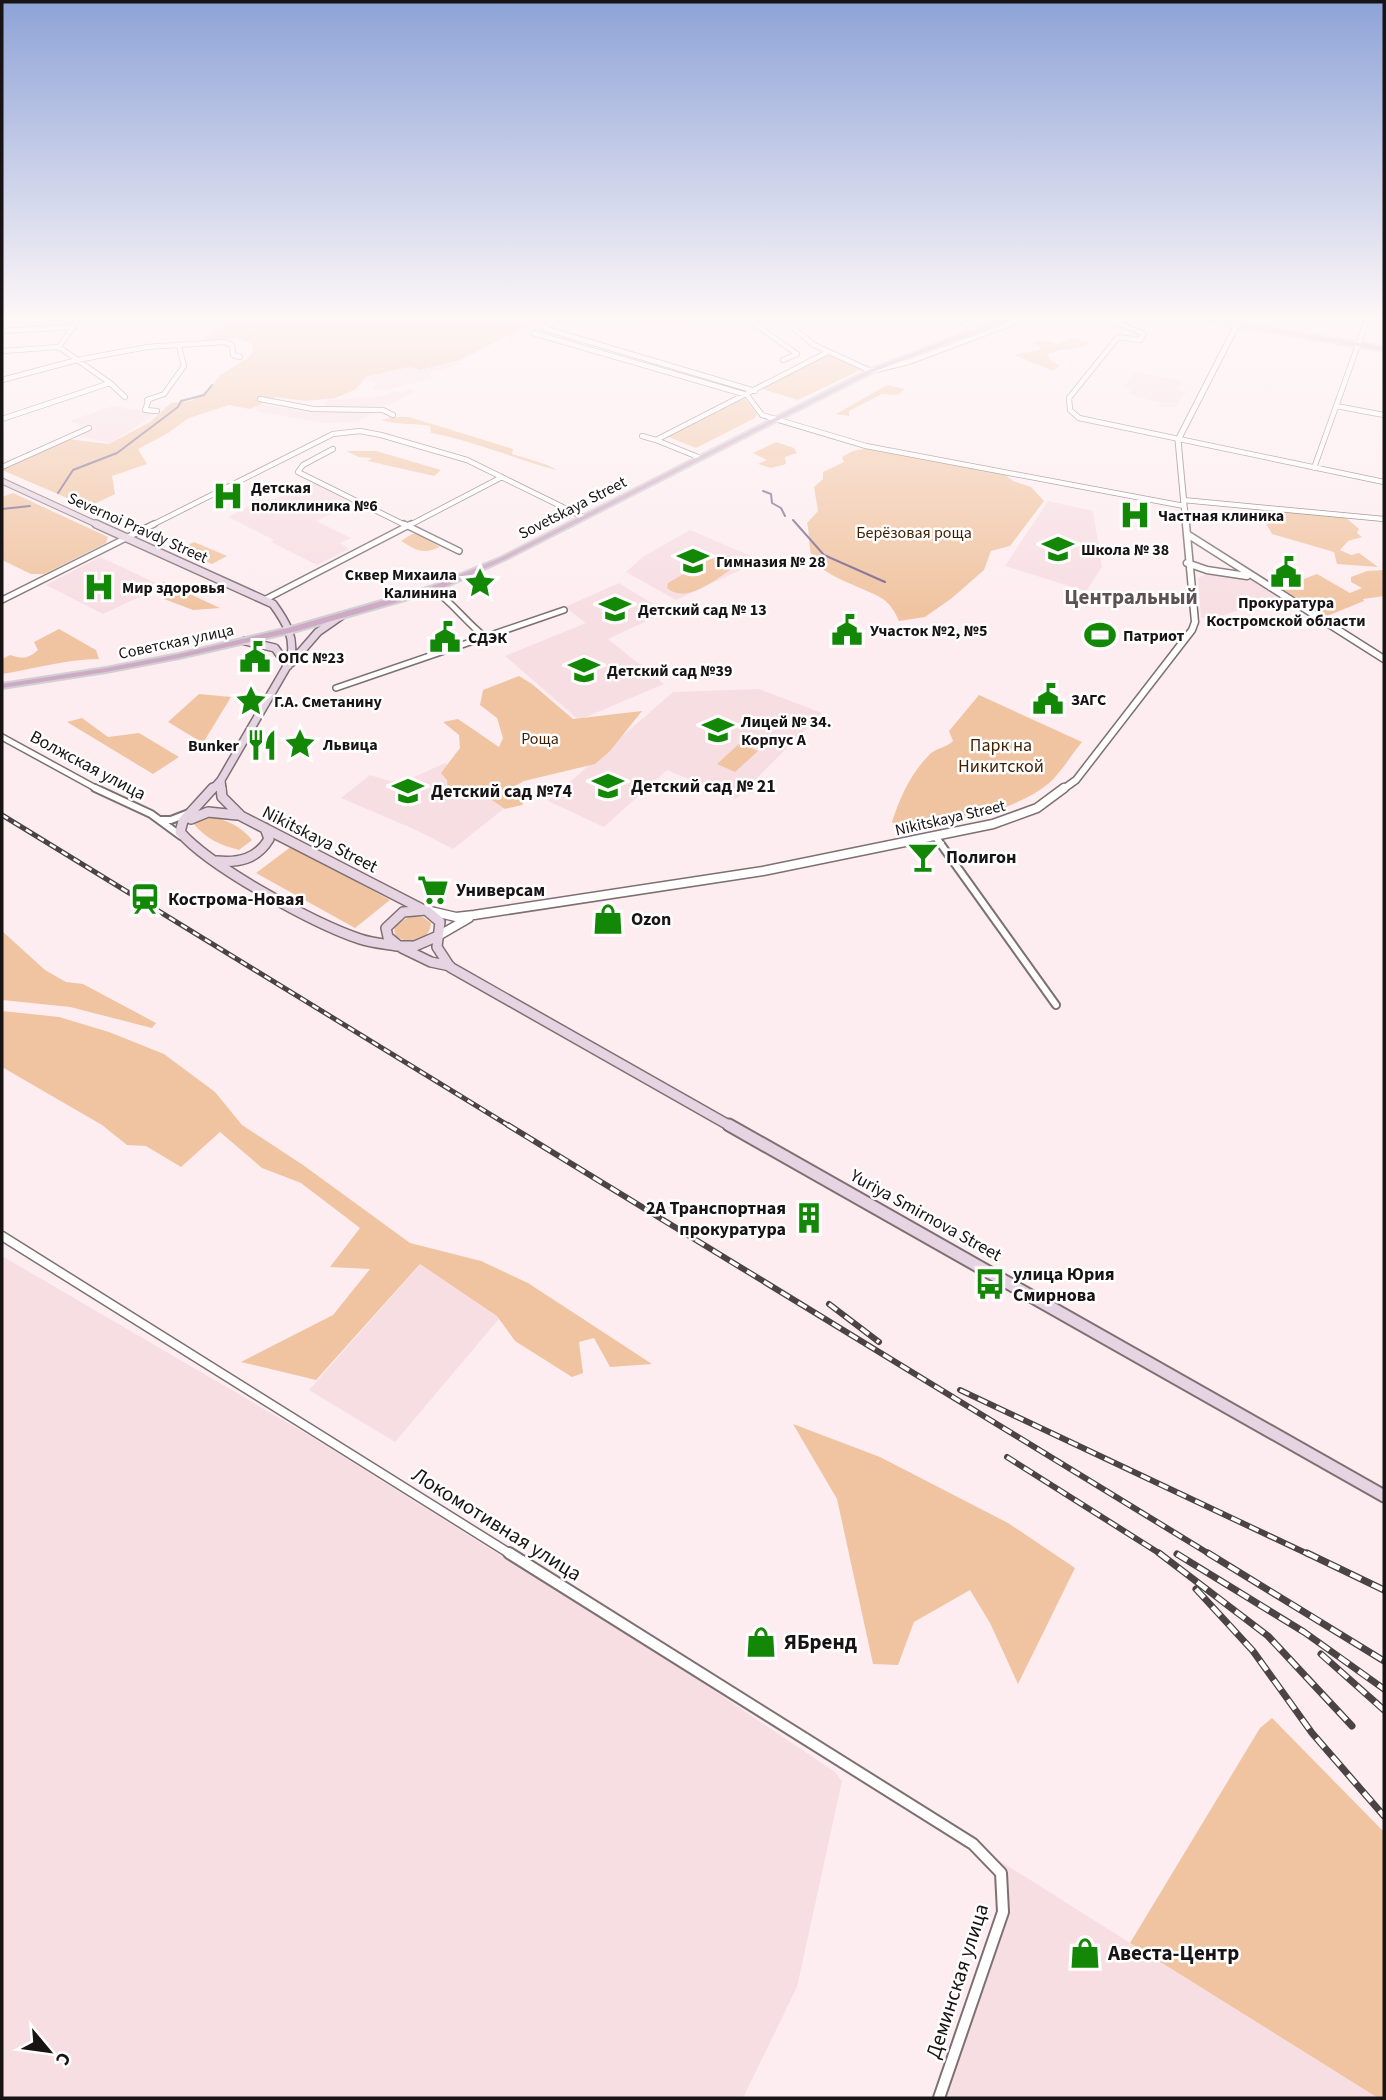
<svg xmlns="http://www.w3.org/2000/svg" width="1386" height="2100" font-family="'Source Sans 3',sans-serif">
<rect width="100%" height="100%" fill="#fdedf0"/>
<path fill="#f7dee3" d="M 649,317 L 702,317 L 704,318 L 670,336 L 649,331 L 656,327 L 641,322 Z
M 458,362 L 461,364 L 429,373 L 433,378 L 385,390 L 372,390 L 377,383 L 363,379 L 411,367 L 416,371 Z
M 1134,372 L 1183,381 L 1177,390 L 1186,392 L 1176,407 L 1159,407 L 1161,403 L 1129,394 L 1131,390 L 1124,387 Z
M 410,389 L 415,391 L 389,405 L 323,408 L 327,400 L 383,396 L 393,391 L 401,393 Z
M 258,404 L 306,411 L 369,409 L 370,414 L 357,422 L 324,423 L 261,412 L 254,409 Z
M 113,406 L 158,413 L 110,443 L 67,435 L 86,427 L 69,421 Z
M 315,483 L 356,502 L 316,521 L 351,538 L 340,543 L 349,549 L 317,565 L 271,542 L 274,540 L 228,517 L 260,500 L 271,500 Z
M 1048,501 L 1093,511 L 1102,567 L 1086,591 L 1005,566 Z
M 690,530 L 751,556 L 747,567 L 676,600 L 626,572 L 644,556 Z
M 100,557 L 156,583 L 146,589 L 150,592 L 103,614 L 46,585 Z
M 1208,573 L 1251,579 L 1280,598 L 1210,619 L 1201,617 L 1198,578 Z
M 619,583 L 666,612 L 608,639 L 664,684 L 579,720 L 505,656 L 586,623 L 565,607 Z
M 759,689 L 822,713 L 736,799 L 667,770 L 604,827 L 548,801 L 673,692 Z
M 445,763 L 516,799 L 453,849 L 416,830 L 341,798 L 370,775 L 399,784 Z
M 2,1256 L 312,1437 L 694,1677 L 835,1772 L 842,1781 L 797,1987 L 743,2098 L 2,2098 Z
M 424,1260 L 503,1314 L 395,1442 L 309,1390 Z
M 973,1844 L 1130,1943 L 1378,2098 L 939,2098 L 1003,1912 L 1001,1873 Z"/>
<path fill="#f0c4a1" d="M 235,317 L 535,317 L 541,319 L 460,360 L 420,370 L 409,367 L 366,377 L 356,389 L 336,398 L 306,401 L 276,397 L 250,409 L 229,405 L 189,418 L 168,433 L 138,449 L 147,464 L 112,476 L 115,494 L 88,507 L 2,470 L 68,439 L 109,444 L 150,422 L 171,403 L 191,401 L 212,387 L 219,376 L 248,358 L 253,352 L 252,344 L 238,338 L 202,340 Z
M 1070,338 L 1090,342 C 1077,352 1063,347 1048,354 L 1050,360 L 1060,366 L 1053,371 L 1014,355 L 1039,350 L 1041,348 L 1034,343 L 1041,340 L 1058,344 Z
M 827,354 L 862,369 L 798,400 L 763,389 Z
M 887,385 L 904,389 L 898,395 L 882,394 L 849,411 L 849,416 L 836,414 Z
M 744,398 L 757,414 L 755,418 L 696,448 L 666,436 Z
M 393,417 L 409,417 L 513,449 L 512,454 C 525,458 545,463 557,470 C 514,459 475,441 431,433 L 430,426 C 413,423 397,425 381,420 Z
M 776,442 L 794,448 L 797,453 L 785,457 L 786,464 L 771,468 L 758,464 L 767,460 L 753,453 Z
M 869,448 L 1002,472 L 1013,481 L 1031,487 L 1044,501 L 1010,546 L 991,551 L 984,570 L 952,598 L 925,617 L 899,621 C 895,612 891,605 883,599 C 865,587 820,577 812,556 C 808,546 810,534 807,523 L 818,511 L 814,487 L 823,479 L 823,472 L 844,462 L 842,457 L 853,451 Z
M 346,451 L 376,451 L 441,470 L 434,476 L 368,461 L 372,458 L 359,457 Z
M 13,493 L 108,537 L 106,543 L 44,574 L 31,574 L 2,560 L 2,497 Z
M 1267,509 L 1344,516 L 1359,529 L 1357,533 L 1362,537 L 1348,541 L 1340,550 L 1351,555 L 1359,553 L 1378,567 L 1337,564 L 1334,552 L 1272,534 L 1262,516 L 1255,511 Z
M 412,534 L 418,534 L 440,547 C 423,555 416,550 401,541 Z
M 194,542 L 227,556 L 212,564 L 178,550 Z
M 716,555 L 731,556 L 737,561 L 738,565 C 719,576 687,606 667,588 L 668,583 Z
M 1384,570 L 1384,596 L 1363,599 L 1364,601 L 1327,616 L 1280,588 L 1317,574 L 1350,593 L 1362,588 L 1351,582 L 1351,577 L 1367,571 Z
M 164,582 L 220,608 L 193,610 L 164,599 L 171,594 L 161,584 Z
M 59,629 L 96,650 L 99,659 C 66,659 34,669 2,674 L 2,659 L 10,655 C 23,659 28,659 38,650 L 34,642 Z
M 519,676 L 532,684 L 573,719 L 642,711 L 610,751 L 595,764 L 524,781 L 515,786 L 529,793 L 522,805 L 505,809 L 489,798 L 448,790 L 447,780 L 441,773 L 460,748 L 459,735 L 443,722 L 458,719 L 499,747 L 503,738 L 497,718 L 480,705 L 483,690 Z
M 199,694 L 231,697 L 203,743 L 168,722 Z
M 979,695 L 1082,742 C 1071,755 1061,773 1048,784 C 1007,816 948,822 900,831 L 892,822 C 900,797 911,773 930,754 C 936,748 946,748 953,741 L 949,731 Z
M 82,718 L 108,737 L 139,733 L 179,757 L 153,774 L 67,722 Z
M 740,743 L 758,751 L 735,772 L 717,764 Z
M 207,815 C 226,820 240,825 252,840 L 239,850 C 220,845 206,839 193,823 Z
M 292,846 L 390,900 L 355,928 L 256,873 Z
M 410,916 L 423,917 L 431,923 C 430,942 407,946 395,935 L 394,926 Z
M 2,931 L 45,970 L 66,982 L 83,984 L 156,1023 L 152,1028 L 70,1007 L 2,1000 Z
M 2,1011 L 59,1017 L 109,1032 L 164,1054 L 215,1092 L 242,1125 L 303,1165 L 410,1243 L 481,1261 L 528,1283 L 652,1364 L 610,1367 L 594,1338 L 579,1342 L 583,1373 L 572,1377 L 515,1341 L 497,1316 L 420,1264 L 316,1380 L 241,1362 L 333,1315 L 370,1269 L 330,1267 L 360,1228 L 301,1183 L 262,1168 L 220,1132 L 181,1167 L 146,1146 L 127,1145 L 102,1125 L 2,1067 Z
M 793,1424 L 880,1457 L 1008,1523 L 1075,1568 L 1018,1684 L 990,1623 L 970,1590 L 914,1622 L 898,1665 L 873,1664 L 837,1499 Z
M 1272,1718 L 1384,1832 L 1384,2098 L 1378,2098 L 1130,1943 L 1260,1728 Z"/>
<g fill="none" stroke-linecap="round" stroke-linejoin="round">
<path stroke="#7b668b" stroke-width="2" d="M 763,491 L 771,494 L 772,503 L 781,508 L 785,516
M 58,493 L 73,470 L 117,453 L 178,407 L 181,401 L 204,395 L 212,385
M 2,509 L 30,506
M 793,520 L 824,555 L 885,582"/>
<defs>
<path id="minor-far4" d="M 80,317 L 59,347 L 110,383 L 125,397
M 745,317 L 797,354 L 783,360
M 780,317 L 814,345 L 871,371 L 909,362 L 1029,317
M 955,317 L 975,330
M 1104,317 L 1144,334 L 1140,340 L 1118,337 L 1069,398 L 1070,410 L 1079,418 L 1384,482
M 1118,322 L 1131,317
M 542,328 L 562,317
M 543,328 L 755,391
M 2,331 L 74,327
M 533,333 L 747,395 L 762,415 L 866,446 L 1184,506
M 2,351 L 59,347
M 2,380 L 77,360 L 147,347 L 225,342 L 232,345 L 233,355 L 240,357
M 149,399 L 145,410 L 157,411
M 260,399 L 313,409 L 383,410 L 393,415
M 147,400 L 164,394 L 184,366 L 179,346
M 1336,406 L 1384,415
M 2,419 L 110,383
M 642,436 L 656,440
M 333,449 L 303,465 L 298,472 L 407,526
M 698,457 L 656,440 L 828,352
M 2,467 L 89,428
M 1314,468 L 1368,317
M 1183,500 L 1384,519
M 150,526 L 333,434 L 360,431 L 381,435 L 467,460 L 583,517
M 408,526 L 502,477"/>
<path id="minor-far3" d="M 404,524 L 459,551
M 433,589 C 453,603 466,622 485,637
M 266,599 L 411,524
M 2,600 L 154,524
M 336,688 L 564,610
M 2,737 L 99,790"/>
<path id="minor-far2" d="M 95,788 L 151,814 L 181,836
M 161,820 L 171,820 L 189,813
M 935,836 L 1056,1005"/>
<path id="minor-far1" d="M 2,1236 L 512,1555"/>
<path id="minor" d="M 509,1553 L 973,1844 L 1001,1873 L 1003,1912 L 939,2098"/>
<path id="tertiary-far2" d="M 1186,526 L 1178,440 L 1241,317"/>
<path id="tertiary-far1" d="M 1187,534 L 1384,659
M 1187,563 L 1207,570 L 1247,576
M 1062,790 L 1076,780 L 1192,630 L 1195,622 L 1186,524"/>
<path id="tertiary" d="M 426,910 L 456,917 L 474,915 L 763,871 L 993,824 L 1037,808 L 1064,788
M 438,936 L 469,918"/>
<path id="secondary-far3" d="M 2,481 L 100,526"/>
<path id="secondary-far2" d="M 96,524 L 273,604 C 286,622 296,638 290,661 L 221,780 L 212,790
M 245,641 L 275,648 L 288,666
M 291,663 L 318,632 L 341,616
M 221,780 L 222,790"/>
<path id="secondary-far1" d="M 213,788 L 183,821 L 180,832 C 210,867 315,924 360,939 C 372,943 385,944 397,946
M 221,788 L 222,797 L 241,816 L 422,909
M 191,819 L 208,812 L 237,815
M 217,861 C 239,863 257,859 269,839 L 265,828
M 438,936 L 415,946 L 399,946 L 388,937 L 386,928 L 403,912 L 426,910 L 440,922 L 437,947 L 450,967 L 732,1127
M 402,948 L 431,962 L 450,966"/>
<path id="secondary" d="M 729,1125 L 1384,1496"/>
<path id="primary" d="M 1007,317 L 1015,317 L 873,372 L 504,560 L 436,591 L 293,632 L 179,658 L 106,672 L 2,688 L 2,684 L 106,668 L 179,654 L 288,628 L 430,587 L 500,558 L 869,370 Z
M 1184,317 L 1198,317 L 1384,347 L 1384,351 Z"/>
</defs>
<use href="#minor-far4" stroke="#7d7072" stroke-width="6"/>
<use href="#minor-far3" stroke="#7d7072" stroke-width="8"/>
<use href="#minor-far2" stroke="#7d7072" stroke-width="10"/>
<use href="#minor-far1" stroke="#7d7072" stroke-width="11"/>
<use href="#minor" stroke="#7d7072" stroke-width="14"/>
<use href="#tertiary-far2" stroke="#7d7072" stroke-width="7"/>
<use href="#tertiary-far1" stroke="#7d7072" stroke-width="9"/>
<use href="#tertiary" stroke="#7d7072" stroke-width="11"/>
<use href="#secondary-far3" stroke="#7d7072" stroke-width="7"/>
<use href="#secondary-far2" stroke="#7d7072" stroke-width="10"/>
<use href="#secondary-far1" stroke="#7d7072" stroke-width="12"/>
<use href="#secondary" stroke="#7d7072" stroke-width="15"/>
<use href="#primary" stroke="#d1d0d0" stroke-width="4"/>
<use href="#minor-far4" stroke="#fff" stroke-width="4.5"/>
<use href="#minor-far3" stroke="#fff" stroke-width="5"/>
<use href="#minor-far2" stroke="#fff" stroke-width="6"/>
<use href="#minor-far1" stroke="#fff" stroke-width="8"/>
<use href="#minor" stroke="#fff" stroke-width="10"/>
<use href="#tertiary-far2" stroke="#fff" stroke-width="5"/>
<use href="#tertiary-far1" stroke="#fff" stroke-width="6"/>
<use href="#tertiary" stroke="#fff" stroke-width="8"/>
<use href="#secondary-far3" stroke="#e7d4e2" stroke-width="5"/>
<use href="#secondary-far2" stroke="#e7d4e2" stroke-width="7"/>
<use href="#secondary-far1" stroke="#e7d4e2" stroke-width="9"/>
<use href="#secondary" stroke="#e7d4e2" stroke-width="11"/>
<use href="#primary" fill="#cea9c5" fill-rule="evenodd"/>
<defs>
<path id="rail-far2" d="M 2,815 L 511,1127"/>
<path id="rail-far1" d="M 508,1125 L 1211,1555
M 829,1304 L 879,1342
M 960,1390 L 1310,1555
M 1007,1457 L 1162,1555"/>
<path id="rail" d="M 1159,1553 L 1268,1636 L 1352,1726
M 1208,1553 L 1384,1661
M 1307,1553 L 1384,1590
M 1177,1554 L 1304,1632 L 1384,1689
M 1196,1589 L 1253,1651 L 1312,1733 L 1384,1816
M 1321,1654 L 1384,1710"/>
</defs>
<use href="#rail-far2" stroke="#4b4345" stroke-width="5"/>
<use href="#rail-far1" stroke="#4b4345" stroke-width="6"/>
<use href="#rail" stroke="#4b4345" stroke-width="7"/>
<use href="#rail-far2" stroke="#fff" stroke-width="2.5" stroke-dasharray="7" stroke-linecap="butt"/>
<use href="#rail-far1" stroke="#fff" stroke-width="3.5" stroke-dasharray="10" stroke-linecap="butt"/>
<use href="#rail" stroke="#fff" stroke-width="4.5" stroke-dasharray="12" stroke-linecap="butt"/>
</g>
<linearGradient id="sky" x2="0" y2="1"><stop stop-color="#8da3d7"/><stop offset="0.52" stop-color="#fef7f8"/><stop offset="1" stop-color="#fef7f8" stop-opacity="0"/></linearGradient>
<rect width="1386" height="611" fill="url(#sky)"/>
<defs>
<symbol id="hospital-bare" viewBox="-9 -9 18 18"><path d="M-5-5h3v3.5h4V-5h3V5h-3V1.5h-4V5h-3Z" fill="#138807" stroke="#fff" stroke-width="2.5" paint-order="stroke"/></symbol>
<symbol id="school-bare" viewBox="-9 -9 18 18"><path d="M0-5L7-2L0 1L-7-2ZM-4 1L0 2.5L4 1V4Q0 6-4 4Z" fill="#138807" stroke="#fff" stroke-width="2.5" paint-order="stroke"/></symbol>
<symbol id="civic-bare" viewBox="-9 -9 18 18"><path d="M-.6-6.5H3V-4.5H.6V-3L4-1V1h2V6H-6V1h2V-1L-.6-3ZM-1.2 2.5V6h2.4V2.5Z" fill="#138807" stroke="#fff" stroke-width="2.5" paint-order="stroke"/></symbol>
<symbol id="sight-bare" viewBox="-9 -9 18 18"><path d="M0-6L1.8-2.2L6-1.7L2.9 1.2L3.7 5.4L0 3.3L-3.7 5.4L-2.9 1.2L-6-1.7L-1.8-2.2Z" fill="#138807" stroke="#fff" stroke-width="2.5" paint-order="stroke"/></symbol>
<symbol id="stadium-bare" viewBox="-9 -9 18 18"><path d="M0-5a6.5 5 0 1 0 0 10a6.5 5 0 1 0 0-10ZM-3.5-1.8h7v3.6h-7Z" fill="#138807" stroke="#fff" stroke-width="2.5" paint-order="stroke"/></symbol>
<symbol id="restaurant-bare" viewBox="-9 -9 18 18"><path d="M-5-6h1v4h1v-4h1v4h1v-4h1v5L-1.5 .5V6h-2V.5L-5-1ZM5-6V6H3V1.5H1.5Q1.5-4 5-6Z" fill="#138807" stroke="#fff" stroke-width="2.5" paint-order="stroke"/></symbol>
<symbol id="bar-bare" viewBox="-9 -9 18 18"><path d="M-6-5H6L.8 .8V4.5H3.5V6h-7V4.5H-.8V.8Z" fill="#138807" stroke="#fff" stroke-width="2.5" paint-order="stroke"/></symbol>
<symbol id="supermarket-bare" viewBox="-9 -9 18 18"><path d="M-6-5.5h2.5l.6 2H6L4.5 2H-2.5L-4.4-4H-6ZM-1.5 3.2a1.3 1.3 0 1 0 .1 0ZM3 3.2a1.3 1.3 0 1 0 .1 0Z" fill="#138807" stroke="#fff" stroke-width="2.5" paint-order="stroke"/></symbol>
<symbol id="station-bare" viewBox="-9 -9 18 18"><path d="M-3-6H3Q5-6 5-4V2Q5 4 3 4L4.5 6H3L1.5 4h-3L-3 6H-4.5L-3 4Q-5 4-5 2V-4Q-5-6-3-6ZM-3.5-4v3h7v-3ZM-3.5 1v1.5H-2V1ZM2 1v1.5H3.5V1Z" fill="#138807" stroke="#fff" stroke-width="2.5" paint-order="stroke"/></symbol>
<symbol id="shop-bare" viewBox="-9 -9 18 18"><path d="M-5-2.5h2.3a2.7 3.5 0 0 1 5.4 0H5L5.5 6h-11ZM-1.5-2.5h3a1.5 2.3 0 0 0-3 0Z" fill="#138807" stroke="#fff" stroke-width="2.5" paint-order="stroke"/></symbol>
<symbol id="building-bare" viewBox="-9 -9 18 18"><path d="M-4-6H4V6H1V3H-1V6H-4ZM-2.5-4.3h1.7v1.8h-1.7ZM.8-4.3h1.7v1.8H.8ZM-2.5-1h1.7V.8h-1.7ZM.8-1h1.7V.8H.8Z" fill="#138807" stroke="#fff" stroke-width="2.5" paint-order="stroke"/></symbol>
<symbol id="bus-bare" viewBox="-9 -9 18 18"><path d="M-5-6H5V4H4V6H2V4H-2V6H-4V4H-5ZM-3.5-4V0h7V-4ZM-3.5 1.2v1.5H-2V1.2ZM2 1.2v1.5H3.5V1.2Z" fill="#138807" stroke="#fff" stroke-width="2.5" paint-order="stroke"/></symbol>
</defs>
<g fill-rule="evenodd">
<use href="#hospital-bare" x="206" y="474" width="44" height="44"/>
<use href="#hospital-bare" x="1113" y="493" width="44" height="44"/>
<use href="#school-bare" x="1036" y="527" width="44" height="44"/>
<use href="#school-bare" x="671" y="539" width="44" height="44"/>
<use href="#civic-bare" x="1264" y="550" width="44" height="44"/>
<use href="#sight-bare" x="458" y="561" width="44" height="44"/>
<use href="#hospital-bare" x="77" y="565" width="44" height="44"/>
<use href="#school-bare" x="593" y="587" width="44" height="44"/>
<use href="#civic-bare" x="825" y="608" width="44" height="44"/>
<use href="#stadium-bare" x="1078" y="613" width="44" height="44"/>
<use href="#civic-bare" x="423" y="615" width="44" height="44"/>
<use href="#civic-bare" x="233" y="635" width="44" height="44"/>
<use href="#school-bare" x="562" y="648" width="44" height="44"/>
<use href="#civic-bare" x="1026" y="677" width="44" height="44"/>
<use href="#sight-bare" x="229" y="679" width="44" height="44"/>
<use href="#school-bare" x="696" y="708" width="44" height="44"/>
<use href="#sight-bare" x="278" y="722" width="44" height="44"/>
<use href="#restaurant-bare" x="240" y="723" width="44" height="44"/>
<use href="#school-bare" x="586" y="764" width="44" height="44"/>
<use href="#school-bare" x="386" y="769" width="44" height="44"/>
<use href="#bar-bare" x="901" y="835" width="44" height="44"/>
<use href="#supermarket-bare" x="411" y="868" width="44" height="44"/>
<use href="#station-bare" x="123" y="877" width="44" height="44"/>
<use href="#shop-bare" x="586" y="897" width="44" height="44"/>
<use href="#building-bare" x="787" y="1196" width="44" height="44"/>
<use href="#bus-bare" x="968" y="1262" width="44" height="44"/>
<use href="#shop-bare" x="739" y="1620" width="44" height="44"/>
<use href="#shop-bare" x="1063" y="1931" width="44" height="44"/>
</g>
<g text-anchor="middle" stroke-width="5" stroke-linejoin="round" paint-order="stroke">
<g font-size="16" font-weight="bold" fill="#181314" stroke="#fff" text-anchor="start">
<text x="251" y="493">Детская<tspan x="251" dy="18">поликлиника №6</tspan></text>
<text x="1158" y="521">Частная клиника</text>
<text x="1081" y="555">Школа № 38</text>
<text x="716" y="567">Гимназия № 28</text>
<text x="457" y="580" text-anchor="end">Сквер Михаила<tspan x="457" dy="18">Калинина</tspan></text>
<text x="122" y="593">Мир здоровья</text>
<text x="1286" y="608" text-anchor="middle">Прокуратура<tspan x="1286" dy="18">Костромской области</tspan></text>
<text x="638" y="615">Детский сад № 13</text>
<text x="870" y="636">Участок №2, №5</text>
<text x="1123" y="641">Патриот</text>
<text x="468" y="643">СДЭК</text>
<text x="278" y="663">ОПС №23</text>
<text x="607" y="676">Детский сад №39</text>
<text x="1071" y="705">ЗАГС</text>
<text x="274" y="707">Г.А. Сметанину</text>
<text x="741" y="727">Лицей № 34.<tspan x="741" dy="18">Корпус А</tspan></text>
<text x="323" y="750">Львица</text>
<text x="239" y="751" text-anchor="end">Bunker</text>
</g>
<g font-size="16" fill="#181314" stroke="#fff">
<text transform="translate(572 507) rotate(-27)" y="6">Sovetskaya Street</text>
<text transform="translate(138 527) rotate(24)" y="6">Severnoi Pravdy Street</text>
<text transform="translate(176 641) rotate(-12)" y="6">Советская улица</text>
<text transform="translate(950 817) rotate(-13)" y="6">Nikitskaya Street</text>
</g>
<g font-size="16" fill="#411f00" stroke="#fff">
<text x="914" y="538">Берёзовая роща</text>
<text x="540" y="744">Роща</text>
</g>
<g font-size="18" fill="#411f00" stroke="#fff">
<text x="1001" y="751">Парк на<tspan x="1001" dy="21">Никитской</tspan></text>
</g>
<g font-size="18" fill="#181314" stroke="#fff">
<text transform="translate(88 765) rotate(28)" y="6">Волжская улица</text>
<text transform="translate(320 839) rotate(27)" y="6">Nikitskaya Street</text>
<text transform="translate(926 1215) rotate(29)" y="6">Yuriya Smirnova Street</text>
</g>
<g font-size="18" font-weight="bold" fill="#181314" stroke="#fff" text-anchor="start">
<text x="631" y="792">Детский сад № 21</text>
<text x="431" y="797">Детский сад №74</text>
<text x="946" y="863">Полигон</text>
<text x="456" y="896">Универсам</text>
<text x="168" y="905">Кострома-Новая</text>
<text x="631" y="925">Ozon</text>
<text x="786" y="1214" text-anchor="end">2А Транспортная<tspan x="786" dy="21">прокуратура</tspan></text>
<text x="1013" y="1280">улица Юрия<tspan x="1013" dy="21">Смирнова</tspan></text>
</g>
<g font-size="21" font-weight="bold" fill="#5e5154" stroke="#fff">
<text x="1131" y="604">Центральный</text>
</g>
<g font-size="21" fill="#181314" stroke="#fff">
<text transform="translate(497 1524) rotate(32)" y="7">Локомотивная улица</text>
<text transform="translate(957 1981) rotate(-72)" y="7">Деминская улица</text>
</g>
<g font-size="21" font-weight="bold" fill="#181314" stroke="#fff" text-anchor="start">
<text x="784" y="1649">ЯБренд</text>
<text x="1108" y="1960">Авеста-Центр</text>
</g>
</g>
<rect width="1386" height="2100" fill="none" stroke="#181314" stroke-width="7"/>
<g transform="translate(49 2051) rotate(119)" stroke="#ffffff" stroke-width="5" paint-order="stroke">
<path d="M0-5L12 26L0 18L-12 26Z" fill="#181314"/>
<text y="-10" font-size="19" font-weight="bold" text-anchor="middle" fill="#181314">С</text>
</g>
</svg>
